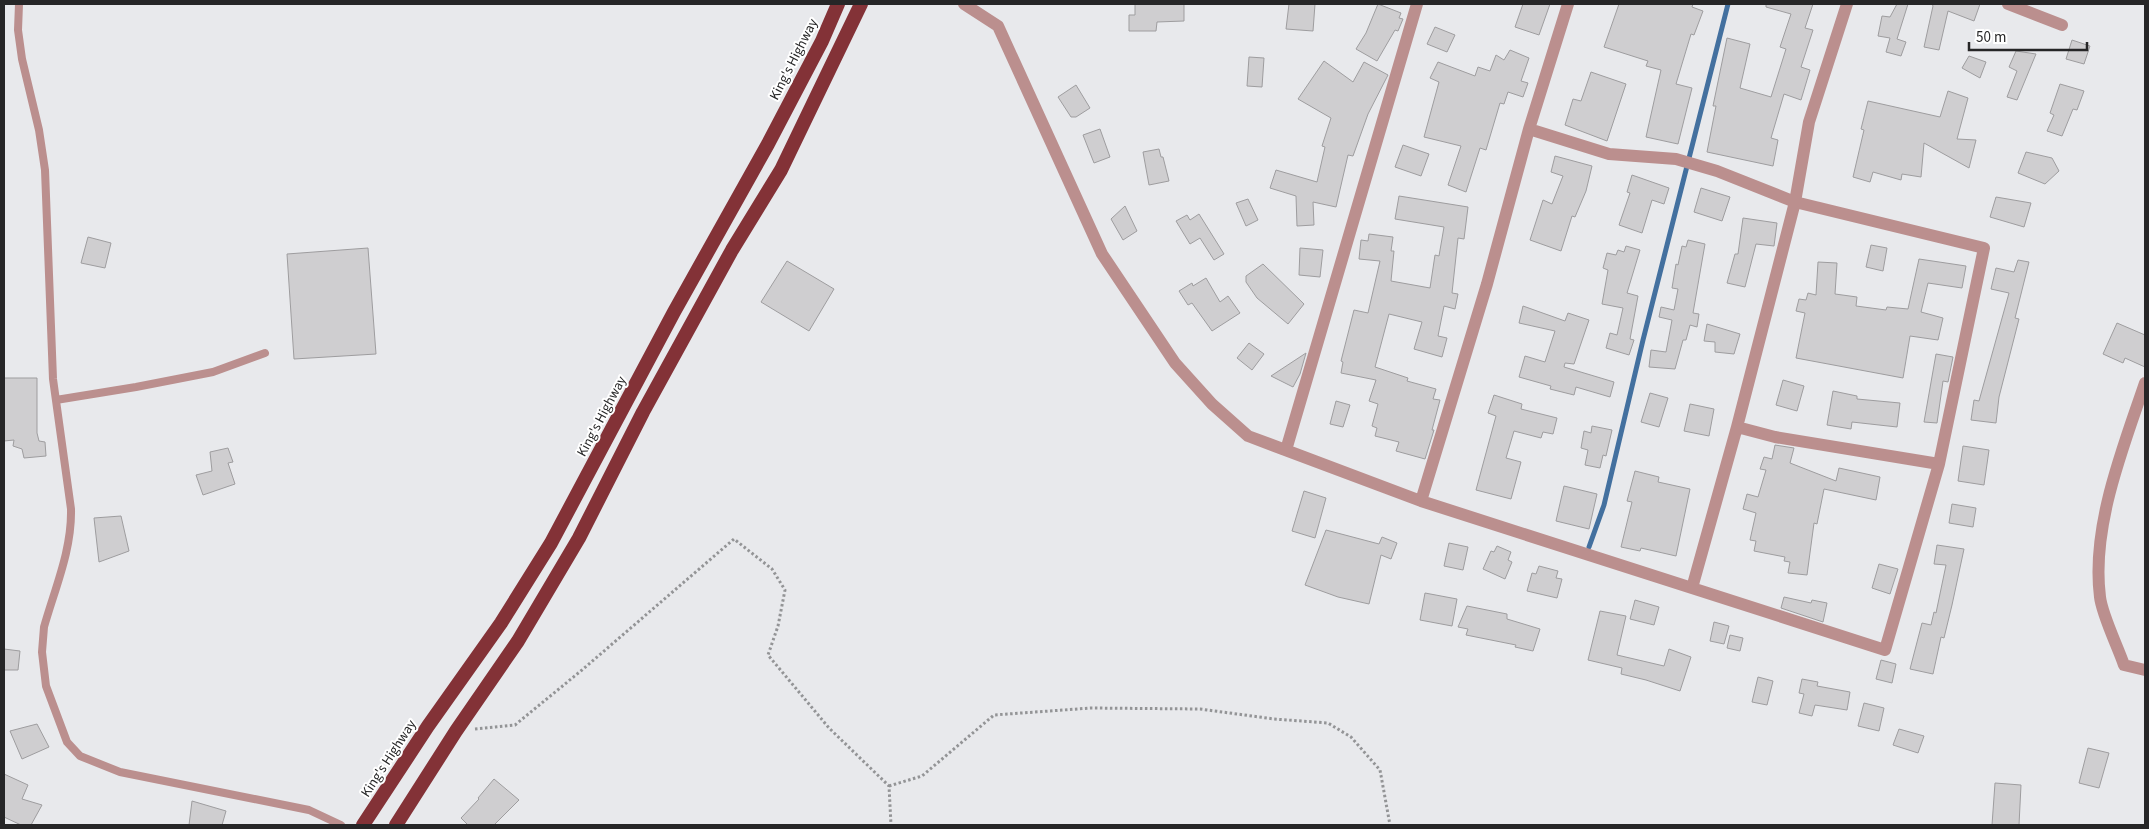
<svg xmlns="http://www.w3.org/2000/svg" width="2149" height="829" font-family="'Source Sans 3',sans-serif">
<rect width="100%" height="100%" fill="#e8e9ec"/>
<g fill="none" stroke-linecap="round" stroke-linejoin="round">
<path stroke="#43709f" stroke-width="5" d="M 1589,547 L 1604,505 L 1643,340 L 1728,4"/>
</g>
<path fill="#cfced0" stroke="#9e9d9f" d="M 1135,4 L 1184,4 L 1184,21 L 1157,22 L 1156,31 L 1129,31 L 1129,15 L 1135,15 Z
M 1289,4 L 1315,4 L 1313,31 L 1286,29 Z
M 1378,4 L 1401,13 L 1399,18 L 1403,19 L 1398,31 L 1395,30 L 1377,61 L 1356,49 L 1366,33 Z
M 1523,4 L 1550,4 L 1539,35 L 1515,27 Z
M 1619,4 L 1693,4 L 1692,7 L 1703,11 L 1694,35 L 1691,34 L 1676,84 L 1692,88 L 1678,144 L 1646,137 L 1661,70 L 1646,66 L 1648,61 L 1604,47 Z
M 1766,4 L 1813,4 L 1805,28 L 1813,30 L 1801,67 L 1810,70 L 1801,100 L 1784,94 L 1771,138 L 1778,140 L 1773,166 L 1707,152 L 1716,106 L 1713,106 L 1727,38 L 1750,44 L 1740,88 L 1771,97 L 1786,49 L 1780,47 L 1791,14 L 1766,7 Z
M 1897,4 L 1908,4 L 1897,39 L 1906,42 L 1901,56 L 1886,52 L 1890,38 L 1878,36 L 1882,16 L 1890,17 Z
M 1932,4 L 1980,4 L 1974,21 L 1948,11 L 1939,50 L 1924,47 L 1933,6 Z
M 1435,27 L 1455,35 L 1447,52 L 1427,44 Z
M 2072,40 L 2090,46 L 2084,64 L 2066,59 Z
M 1510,50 L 1529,58 L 1521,81 L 1528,83 L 1523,97 L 1508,92 L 1504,104 L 1500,103 L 1486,150 L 1480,148 L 1466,192 L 1448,185 L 1461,146 L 1424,137 L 1439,82 L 1430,78 L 1438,62 L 1475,76 L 1478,67 L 1490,71 L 1496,55 L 1504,60 Z
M 2016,51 L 2036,54 L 2017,100 L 2007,97 L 2017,71 L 2009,67 Z
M 1969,56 L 1986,62 L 1980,78 L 1962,68 Z
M 1249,57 L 1264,58 L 1262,87 L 1247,86 Z
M 1324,61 L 1353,82 L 1364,62 L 1388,75 L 1368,114 L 1353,156 L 1348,155 L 1336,207 L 1313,202 L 1314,225 L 1297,226 L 1296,196 L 1270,188 L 1276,170 L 1317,182 L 1325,147 L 1322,146 L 1331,118 L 1298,99 Z
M 1591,72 L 1626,84 L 1607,141 L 1565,125 L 1573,99 L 1581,101 Z
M 2060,84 L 2084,91 L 2077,110 L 2073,109 L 2062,136 L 2047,131 L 2054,115 L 2050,113 Z
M 1076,85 L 1090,108 L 1076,117 L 1071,117 L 1058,97 Z
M 1948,91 L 1968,98 L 1957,139 L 1976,140 L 1969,168 L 1924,143 L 1921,177 L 1902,174 L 1901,180 L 1873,172 L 1870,182 L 1853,177 L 1864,130 L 1861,129 L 1868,101 L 1940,117 Z
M 1100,129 L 1110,157 L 1094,163 L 1083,135 Z
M 1403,145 L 1429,154 L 1421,176 L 1395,167 Z
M 1159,149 L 1161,157 L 1163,157 L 1169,181 L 1149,185 L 1143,152 Z
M 2026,152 L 2052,158 L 2059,171 L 2045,184 L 2018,173 Z
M 1555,156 L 1592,166 L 1586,191 L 1575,217 L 1572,216 L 1561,251 L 1530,240 L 1543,200 L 1552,204 L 1563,176 L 1551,172 Z
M 1632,175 L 1669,188 L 1664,204 L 1652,200 L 1642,233 L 1619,225 L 1630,193 L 1627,192 Z
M 1701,188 L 1730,197 L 1722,221 L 1694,212 Z
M 1399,196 L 1468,207 L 1464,239 L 1458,238 L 1452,293 L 1458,294 L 1455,309 L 1444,306 L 1438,336 L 1447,338 L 1442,357 L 1414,349 L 1422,322 L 1389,314 L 1375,367 L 1408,378 L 1407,381 L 1436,389 L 1433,399 L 1440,400 L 1432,430 L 1434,430 L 1425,459 L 1396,451 L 1399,442 L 1375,436 L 1377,428 L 1372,426 L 1378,404 L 1369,401 L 1376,380 L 1341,373 L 1343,362 L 1341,361 L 1354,310 L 1368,313 L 1380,261 L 1359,259 L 1361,240 L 1368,241 L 1369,234 L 1393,237 L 1391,251 L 1394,251 L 1391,281 L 1430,288 L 1435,255 L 1439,256 L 1444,227 L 1395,219 Z
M 1996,197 L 2031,203 L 2024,227 L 1990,217 Z
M 1248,199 L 1258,220 L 1246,226 L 1236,203 Z
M 1125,206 L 1137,231 L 1123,240 L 1111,219 Z
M 1199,214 L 1224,254 L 1214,260 L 1200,238 L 1190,244 L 1176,221 L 1187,215 L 1190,220 Z
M 1743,218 L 1777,223 L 1774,246 L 1756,244 L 1745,287 L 1727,283 L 1735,254 L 1738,254 Z
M 88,237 L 111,243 L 105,268 L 81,263 Z
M 1688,240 L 1705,244 L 1693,313 L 1699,314 L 1697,327 L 1690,325 L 1686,340 L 1683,340 L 1675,369 L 1649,367 L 1651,350 L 1666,352 L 1672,320 L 1659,317 L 1661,307 L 1674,310 L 1678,289 L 1672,288 L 1676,264 L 1678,265 L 1682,246 L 1686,247 Z
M 1871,245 L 1887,248 L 1883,271 L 1866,267 Z
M 1626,246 L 1640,250 L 1627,293 L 1638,296 L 1630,339 L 1634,340 L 1629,355 L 1606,348 L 1610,333 L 1617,335 L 1623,308 L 1602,304 L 1608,270 L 1603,268 L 1607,253 L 1616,255 L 1618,250 L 1624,252 Z
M 368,248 L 376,354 L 294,359 L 287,254 Z
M 1300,248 L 1323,250 L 1320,277 L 1299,275 Z
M 1919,259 L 1966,266 L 1962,288 L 1928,283 L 1921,312 L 1943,318 L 1938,340 L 1910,336 L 1903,378 L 1796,358 L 1805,313 L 1796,311 L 1799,299 L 1806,300 L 1808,293 L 1816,295 L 1818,262 L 1837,263 L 1835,294 L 1857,297 L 1856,306 L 1886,310 L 1887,307 L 1908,309 Z
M 2018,260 L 2029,262 L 2015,318 L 2019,319 L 1999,397 L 1996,423 L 1971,420 L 1974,400 L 1979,401 L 2009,293 L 1991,289 L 1996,268 L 2014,272 Z
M 787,261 L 834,289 L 809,331 L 761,302 Z
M 1263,264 L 1304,304 L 1288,324 L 1257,298 L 1246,282 L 1246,276 Z
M 1206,278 L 1220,302 L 1228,296 L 1240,313 L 1212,331 L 1192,303 L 1188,305 L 1179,291 L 1192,283 L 1193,286 Z
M 1523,306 L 1565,321 L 1568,313 L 1589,320 L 1574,364 L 1565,363 L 1564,367 L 1614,382 L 1610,397 L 1576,387 L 1574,395 L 1550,389 L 1551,386 L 1519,377 L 1525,356 L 1545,362 L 1555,331 L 1519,323 Z
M 2117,323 L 2145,335 L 2145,367 L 2125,358 L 2123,363 L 2103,354 Z
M 1707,324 L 1740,334 L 1734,354 L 1715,352 L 1715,342 L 1704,341 Z
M 1249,343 L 1264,354 L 1252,370 L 1237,358 Z
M 1306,353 L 1300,374 L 1293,387 L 1271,376 Z
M 1936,354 L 1953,357 L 1948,382 L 1943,381 L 1937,423 L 1924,422 Z
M 4,378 L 37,378 L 37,433 L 39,441 L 45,442 L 46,456 L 24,458 L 22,449 L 13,446 L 14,440 L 4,441 Z
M 1783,380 L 1804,386 L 1797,411 L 1776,405 Z
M 1833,391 L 1857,396 L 1857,399 L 1900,403 L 1897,427 L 1852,422 L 1851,429 L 1827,425 Z
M 1650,393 L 1668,398 L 1659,427 L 1641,422 Z
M 1494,395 L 1522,404 L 1521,409 L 1557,418 L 1553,434 L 1543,432 L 1541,438 L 1514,431 L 1506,458 L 1521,462 L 1511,499 L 1476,490 L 1496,416 L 1488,413 Z
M 1336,401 L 1350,405 L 1343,427 L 1330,424 Z
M 1690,404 L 1714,409 L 1709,436 L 1684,431 Z
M 1592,426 L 1612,430 L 1606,456 L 1603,455 L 1600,468 L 1585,465 L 1588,450 L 1581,448 L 1584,431 L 1591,433 Z
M 1775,445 L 1794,448 L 1790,463 L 1836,481 L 1839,468 L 1880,477 L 1876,500 L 1824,489 L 1817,524 L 1814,523 L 1807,575 L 1788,573 L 1790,562 L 1784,561 L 1785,557 L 1754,551 L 1756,541 L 1750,540 L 1756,513 L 1743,509 L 1747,494 L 1758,497 L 1766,470 L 1760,469 L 1764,457 L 1772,459 Z
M 1963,446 L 1989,450 L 1984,485 L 1958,481 Z
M 228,448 L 233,462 L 228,463 L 235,484 L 203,495 L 196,475 L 212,471 L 210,452 Z
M 1635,471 L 1659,477 L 1658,482 L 1690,489 L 1676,556 L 1641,548 L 1640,551 L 1621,547 L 1632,502 L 1627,501 Z
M 1564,486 L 1597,494 L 1589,529 L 1556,521 Z
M 1304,491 L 1326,498 L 1315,538 L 1292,531 Z
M 1952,504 L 1976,508 L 1973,527 L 1949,523 Z
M 121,516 L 129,551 L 99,562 L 94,518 Z
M 1326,530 L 1379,544 L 1382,537 L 1397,543 L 1391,559 L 1381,555 L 1369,604 L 1338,597 L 1305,585 Z
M 1449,543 L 1468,547 L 1463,570 L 1444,566 Z
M 1937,545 L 1964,549 L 1952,605 L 1944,638 L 1941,637 L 1933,674 L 1910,669 L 1922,623 L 1931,625 L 1934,612 L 1936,613 L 1946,565 L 1934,564 Z
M 1497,546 L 1511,552 L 1508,560 L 1512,562 L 1505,579 L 1483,569 L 1491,551 L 1494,552 Z
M 1879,564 L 1898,569 L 1890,594 L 1872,588 Z
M 1539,566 L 1558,571 L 1556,578 L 1562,579 L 1557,598 L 1527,591 L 1532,573 L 1536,574 Z
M 1425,593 L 1457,599 L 1452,626 L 1420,620 Z
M 1784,597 L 1811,603 L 1812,600 L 1827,603 L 1823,622 L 1781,608 Z
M 1635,600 L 1659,607 L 1654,625 L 1630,619 Z
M 1467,606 L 1507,614 L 1507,619 L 1540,629 L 1533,651 L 1515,647 L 1516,645 L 1466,635 L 1468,629 L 1458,627 Z
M 1600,611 L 1626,616 L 1617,655 L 1664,666 L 1669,649 L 1691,657 L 1680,691 L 1646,680 L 1621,674 L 1622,668 L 1588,660 Z
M 1714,622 L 1729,626 L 1724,644 L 1710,641 Z
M 1730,635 L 1743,638 L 1740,651 L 1727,648 Z
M 4,649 L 20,651 L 18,670 L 4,670 Z
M 1881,660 L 1896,664 L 1892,683 L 1876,679 Z
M 1758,677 L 1773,681 L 1767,705 L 1752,702 Z
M 1802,679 L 1818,682 L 1817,686 L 1850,692 L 1847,710 L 1815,705 L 1812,716 L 1799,713 L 1804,694 L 1799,693 Z
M 1864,703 L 1884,708 L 1879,731 L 1858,726 Z
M 37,724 L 49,747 L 22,759 L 10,731 Z
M 1899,729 L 1924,736 L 1918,753 L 1893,745 Z
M 2088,748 L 2109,753 L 2099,788 L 2079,783 Z
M 4,774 L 28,785 L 22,799 L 42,805 L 31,825 L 21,825 L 4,817 Z
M 494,779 L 519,800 L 494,825 L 468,825 L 461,818 L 479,799 L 478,798 Z
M 1995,783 L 2021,785 L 2019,825 L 1992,825 Z
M 192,801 L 226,811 L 222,825 L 189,825 Z"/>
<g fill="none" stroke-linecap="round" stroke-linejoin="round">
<path stroke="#939496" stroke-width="3" stroke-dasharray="2.5 2.5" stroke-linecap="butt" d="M 475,729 L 515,725 L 582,670 L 734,539 L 772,569 L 785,590 L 778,626 L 768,655 L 829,728 L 889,786 L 891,825
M 889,786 L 922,776 L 994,715 L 1091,708 L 1200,709 L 1274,719 L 1328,723 L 1351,737 L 1380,770 L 1390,825"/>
<path stroke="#bb8f8e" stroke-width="8" d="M 19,4 L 18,30 L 22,59 L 39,130 L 45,170 L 53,379 L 71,509 C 72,550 55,588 44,627 L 42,652 L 46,686 L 67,742 L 80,756 L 120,772 L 309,810 L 341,825
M 56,400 L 136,387 L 213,372 L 265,353"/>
<path stroke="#bb8f8e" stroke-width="12" d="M 964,4 L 998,26 L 1102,254 L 1175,363 L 1212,404 L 1248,436 L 1421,501 L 1885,650 L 1939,464 L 1984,248 L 1795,202 L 1809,122 L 1847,4
M 2008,4 L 2062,25
M 1529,129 L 1609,154 L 1676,159 L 1717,171 L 1795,202 L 1737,427 L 1692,588
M 2145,383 C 2123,448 2091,527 2100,597 C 2102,615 2118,647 2124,665 L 2145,670
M 1737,427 L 1775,437 L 1939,464
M 1286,450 L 1417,4
M 1421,501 L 1487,284 L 1529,129 L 1568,4"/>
<path stroke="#833237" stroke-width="14" d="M 363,825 L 428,726 L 501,623 L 551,543 L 674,312 L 768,144 L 822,41 L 838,4
M 396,825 L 456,731 L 518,641 L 579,538 L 643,412 L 732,250 L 781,170 L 861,4"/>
</g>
<g text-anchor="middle" stroke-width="4" stroke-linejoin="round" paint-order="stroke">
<g font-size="14" fill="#262627" stroke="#fff">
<text transform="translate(793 59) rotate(-63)" y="5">King's Highway</text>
<text transform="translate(601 416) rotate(-62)" y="5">King's Highway</text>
<text transform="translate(388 758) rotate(-57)" y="5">King's Highway</text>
</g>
</g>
<rect width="2149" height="829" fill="none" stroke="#262627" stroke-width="10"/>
<path d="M1969 42v8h118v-8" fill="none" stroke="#262627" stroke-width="2.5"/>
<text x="1976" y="42" font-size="15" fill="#262627" stroke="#ffffff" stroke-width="4" paint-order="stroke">50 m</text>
</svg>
